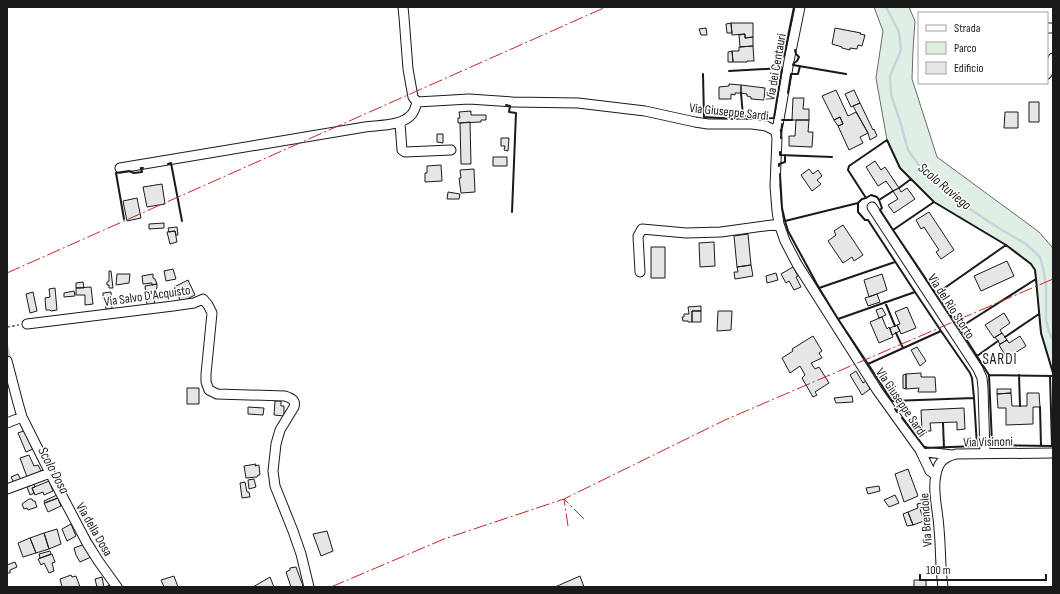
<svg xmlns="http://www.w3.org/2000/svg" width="1060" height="594" font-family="'Sofia Sans Condensed',sans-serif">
<rect width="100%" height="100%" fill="#fff"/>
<path fill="#e0efe3" stroke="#6a6a6a" d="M 874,7 L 909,7 L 915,21 L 913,50 L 912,79 L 937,157 L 1039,232 L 1052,247 L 1053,249 L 1053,373 L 1041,333 L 1035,270 L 1031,264 L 1006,245 L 934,202 L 900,168 L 887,140 L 876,78 L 883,31 Z"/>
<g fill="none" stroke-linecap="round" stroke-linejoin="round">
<path stroke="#c6d2dc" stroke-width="2.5" d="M 886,7 L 899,32 L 901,50 L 890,76 L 891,95 L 900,121 L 908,150 L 923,171 L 958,201 L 1000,229 L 1026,244 L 1040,257 L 1043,268 L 1046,285 L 1046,320 L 1049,332 L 1053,340
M 7,345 L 11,362
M 45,452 L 61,485
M 84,529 L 95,547"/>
</g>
<path fill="#e6e6e6" stroke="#1a1a1a" d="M 731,23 L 753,23 L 753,37 L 745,38 L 745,34 L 732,35 Z
M 731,23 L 732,33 L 727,33 L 726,24 Z
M 706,28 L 707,35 L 701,35 L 699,29 Z
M 835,28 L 861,33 L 860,34 L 865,35 L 862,46 L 858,45 L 857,49 L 850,48 L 850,50 L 842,48 L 842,47 L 832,44 Z
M 745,34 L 745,38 L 753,37 L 753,46 L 740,47 L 739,35 Z
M 753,46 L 754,61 L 747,61 L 747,62 L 733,62 L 732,51 L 739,51 L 739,47 Z
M 732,51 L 733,62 L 728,62 L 728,52 Z
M 729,84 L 741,85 L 741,93 L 735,93 L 735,95 L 731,94 L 731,99 L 719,99 L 719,87 L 729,86 Z
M 741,85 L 765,88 L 764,100 L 751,99 L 751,97 L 747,96 L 747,94 L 741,93 Z
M 836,90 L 848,116 L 856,112 L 868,133 L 860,137 L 863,143 L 849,150 L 838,126 L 843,124 L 840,117 L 834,120 L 822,96 Z
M 854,90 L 860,103 L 851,107 L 845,94 Z
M 793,98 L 804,98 L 803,109 L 809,109 L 809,120 L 792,120 Z
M 1029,102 L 1039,102 L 1039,122 L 1029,122 Z
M 860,103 L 873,130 L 874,129 L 877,136 L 870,140 L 868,133 L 853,106 Z
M 471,111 L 471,115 L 486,115 L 486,120 L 481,120 L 481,122 L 458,123 L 458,118 L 460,118 L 459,112 Z
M 1005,112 L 1018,112 L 1018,128 L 1004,128 Z
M 840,117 L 843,124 L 838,126 L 834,120 Z
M 796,120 L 809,120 L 808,132 L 813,132 L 812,147 L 789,146 L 789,136 L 795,136 Z
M 470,122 L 471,164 L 461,164 L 460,123 Z
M 437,134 L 443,134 L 443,143 L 437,142 Z
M 501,138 L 509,138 L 508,151 L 504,150 L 505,146 L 501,146 Z
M 493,157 L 507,157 L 507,166 L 493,166 Z
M 875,161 L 881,170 L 885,167 L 899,188 L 893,191 L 886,181 L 878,186 L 866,167 Z
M 441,165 L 442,181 L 425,182 L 425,173 L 427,173 L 427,166 Z
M 474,169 L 475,192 L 461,193 L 459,178 L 461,178 L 460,170 Z
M 809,169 L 813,174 L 818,170 L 822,176 L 817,180 L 821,184 L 812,191 L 801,175 Z
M 162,184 L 165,204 L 147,207 L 143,187 Z
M 899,188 L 901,192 L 907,188 L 915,199 L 894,213 L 888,205 L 898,199 L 893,191 Z
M 448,192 L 460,194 L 459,199 L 447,199 Z
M 137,198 L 141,218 L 127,221 L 123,201 Z
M 929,212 L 954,250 L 941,259 L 936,252 L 939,250 L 924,227 L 921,229 L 916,220 Z
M 164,223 L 164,228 L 149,229 L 149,224 Z
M 843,225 L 863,255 L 854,261 L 852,257 L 843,263 L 828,241 L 836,235 L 834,231 Z
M 177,227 L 178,235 L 176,235 L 175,231 L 169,232 L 168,228 Z
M 175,231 L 177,242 L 170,244 L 167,232 Z
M 748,234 L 751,265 L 737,267 L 734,236 Z
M 714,242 L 715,266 L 700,267 L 699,243 Z
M 651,247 L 665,247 L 665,278 L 651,278 Z
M 1007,261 L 1014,276 L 981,291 L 974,276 Z
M 751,265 L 753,276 L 735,279 L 734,272 L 738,272 L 737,267 Z
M 793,267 L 798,276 L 796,277 L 801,287 L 794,290 L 789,281 L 786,283 L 781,274 Z
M 173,269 L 176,279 L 166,281 L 164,271 Z
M 109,271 L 111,271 L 113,288 L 109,288 L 109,285 L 107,285 L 107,282 L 109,281 Z
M 776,273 L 778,280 L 767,283 L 766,276 Z
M 117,274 L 130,274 L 129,283 L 116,285 Z
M 153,274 L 153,278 L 155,279 L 157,284 L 152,285 L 152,283 L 143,284 L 142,276 Z
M 882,274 L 887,290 L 869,297 L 864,280 Z
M 188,280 L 195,295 L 181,302 L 174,287 Z
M 83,282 L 84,288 L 76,288 L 76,283 Z
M 157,284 L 157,288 L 156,289 L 157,298 L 154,299 L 155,304 L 147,305 L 145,286 Z
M 91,287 L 93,304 L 85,305 L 85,295 L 76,295 L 76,288 Z
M 55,288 L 57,310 L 51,311 L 50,310 L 46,310 L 45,298 L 50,297 L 49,289 Z
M 74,291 L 75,296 L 64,297 L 64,293 Z
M 33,292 L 37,311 L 30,313 L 26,294 Z
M 111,292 L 112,309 L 106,309 L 105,300 L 103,299 L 103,293 Z
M 877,294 L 880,302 L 868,306 L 865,298 Z
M 701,306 L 701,311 L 692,311 L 692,322 L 688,322 L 688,321 L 683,321 L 682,317 L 684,317 L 684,314 L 689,314 L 688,307 Z
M 907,307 L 916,328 L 901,334 L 897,325 L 900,324 L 895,312 Z
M 882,308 L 886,315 L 879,318 L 876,310 Z
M 692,311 L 701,311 L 701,322 L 692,322 Z
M 718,311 L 732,311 L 731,330 L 717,331 Z
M 1004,313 L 1010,323 L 1000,330 L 1002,333 L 994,338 L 985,325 Z
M 882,317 L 887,329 L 889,327 L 893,337 L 879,343 L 870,322 Z
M 897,325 L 900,331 L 892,335 L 890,328 Z
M 1002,333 L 1007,340 L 1000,344 L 995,337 Z
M 813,336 L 822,351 L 819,353 L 822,358 L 811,363 L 815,369 L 819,367 L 829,383 L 815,392 L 817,395 L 813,397 L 802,378 L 805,375 L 800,366 L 790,373 L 782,358 L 793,351 L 792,349 Z
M 1020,336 L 1026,346 L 1007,358 L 999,345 L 1007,340 L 1009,343 Z
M 917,347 L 926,361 L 920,366 L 911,350 Z
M 856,371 L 863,383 L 866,381 L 870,389 L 862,395 L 850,375 Z
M 921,373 L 921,377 L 935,377 L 936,392 L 918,392 L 919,388 L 906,389 L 906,374 Z
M 906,374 L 906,389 L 903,388 L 903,375 Z
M 187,388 L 199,388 L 199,404 L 187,404 Z
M 997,389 L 1011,389 L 1011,393 L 997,394 Z
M 1011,393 L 1012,406 L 1027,406 L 1027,393 L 1039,393 L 1040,407 L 1033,407 L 1033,424 L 1006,425 L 1006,408 L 998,408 L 997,394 Z
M 852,396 L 853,402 L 836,403 L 834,398 Z
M 275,401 L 281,401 L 281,406 L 284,406 L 284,416 L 274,415 Z
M 248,407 L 264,408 L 263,415 L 248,414 Z
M 964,408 L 965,429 L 957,430 L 957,422 L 930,423 L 931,431 L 922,431 L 921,410 Z
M 26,430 L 34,444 L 31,446 L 33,449 L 26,452 L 18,433 Z
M 29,455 L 34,466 L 38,465 L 41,471 L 27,477 L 20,458 Z
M 256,464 L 255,466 L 259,465 L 260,475 L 258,475 L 257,477 L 246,478 L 244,466 Z
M 908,469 L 918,496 L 904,502 L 895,474 Z
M 18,474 L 21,480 L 14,483 L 11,477 Z
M 254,479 L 256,487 L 249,489 L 248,480 Z
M 49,481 L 53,491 L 44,495 L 43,492 L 35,495 L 32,488 Z
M 245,482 L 247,492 L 249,492 L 250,497 L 249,497 L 242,498 L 240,483 Z
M 34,484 L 35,487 L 32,488 L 34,493 L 30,495 L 27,487 Z
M 879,486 L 880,491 L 868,494 L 866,488 Z
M 57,495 L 58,498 L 45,503 L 44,501 Z
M 895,495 L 899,503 L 889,507 L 884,500 Z
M 58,498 L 61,506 L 48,512 L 44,503 Z
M 29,499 L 32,499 L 33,501 L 35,501 L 37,507 L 28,510 L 27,508 L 24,509 L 22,504 Z
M 922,503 L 924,508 L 920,509 L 924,521 L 913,525 L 908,512 L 918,508 L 917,504 Z
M 908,512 L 913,525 L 907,526 L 903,514 Z
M 71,524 L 76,536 L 67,541 L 62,529 Z
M 57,529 L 61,544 L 49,549 L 44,533 Z
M 327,531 L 333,551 L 321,556 L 313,534 Z
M 44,533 L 49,549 L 36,553 L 30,538 Z
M 30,538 L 36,553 L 23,557 L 18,543 Z
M 85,544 L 91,557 L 80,562 L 76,555 L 74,548 Z
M 50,551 L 51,554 L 40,558 L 39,554 Z
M 52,554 L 55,562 L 52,563 L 54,571 L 49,573 L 44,563 L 41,565 L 38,559 Z
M 15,562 L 17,567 L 10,570 L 10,573 L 7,573 L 7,565 Z
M 296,567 L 303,586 L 300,587 L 291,587 L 286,572 L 290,570 L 290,568 Z
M 71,575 L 72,577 L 76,576 L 80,587 L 62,587 L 60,579 Z
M 174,576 L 178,587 L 164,587 L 161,580 Z
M 580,576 L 584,587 L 555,587 Z
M 102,577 L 104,587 L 111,585 L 111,587 L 97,587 L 95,579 Z
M 270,577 L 274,587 L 253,587 Z
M 914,580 L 926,580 L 926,587 L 914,587 Z"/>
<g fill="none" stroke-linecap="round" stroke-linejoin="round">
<defs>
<path id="minor" d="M 403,7 L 404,17 L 408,69 L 413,97 L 417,102
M 1047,28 L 1053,28
M 1047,74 L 1053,58
M 417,102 L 469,99 L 513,102 L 578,103 L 645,111 L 695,122 L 708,124 L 752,124 L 766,126 L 774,130 L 776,133 L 777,138 L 775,186 L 777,211 L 779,224 L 785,241 L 797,264 L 877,390 L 920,450 L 930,471 L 936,475
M 400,123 L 402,150 L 405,152 L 451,150
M 774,130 L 778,125 L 789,61 L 800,7
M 120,168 L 365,127 C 379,125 403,126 412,114 C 415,110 416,106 417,102
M 872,207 L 978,369 L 982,378 L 983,388 L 985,453
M 640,272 L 638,236 L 642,229 L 686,233 L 721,232 L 779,224
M 27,324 L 173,306 L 194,303 L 203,299 L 208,305 L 212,313 L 206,374 L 206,382 L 209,390 L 217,394 L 285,396 C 291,398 296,400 294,407 L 280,430 L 276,444 L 273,471 L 275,486 L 293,531 L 301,554 L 309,587
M 7,361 L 18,403 L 22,417 L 50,473 L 87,543 L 99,562 L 117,587
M 7,423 L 22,417
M 920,450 L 926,452 L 952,455
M 7,489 L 50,473
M 943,587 C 940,568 941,548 939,529 C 938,508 930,485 939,465 C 943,458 949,456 956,454 L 1053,453"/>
</defs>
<use href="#minor" stroke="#1a1a1a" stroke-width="11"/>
<path stroke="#5f5f5f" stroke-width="1.5" stroke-dasharray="3 2" stroke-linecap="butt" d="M 7,327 L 19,325"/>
<use href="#minor" stroke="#fff" stroke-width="9"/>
<path stroke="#1a1a1a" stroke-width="2" d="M 795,50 L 796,54 L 799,57 L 797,61 L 794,63 L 793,65 L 846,74
M 782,68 L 777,64 L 779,58 L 784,56 L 794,7
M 703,74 L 704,117 L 737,119 L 737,116 L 747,116 L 747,119 L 774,118 L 782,68 L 729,71
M 741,93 L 743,116
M 788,93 L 791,74 L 798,74 L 800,66
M 506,105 L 510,106 L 509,112 L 516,113 L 512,212
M 782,120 L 792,120
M 781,138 L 782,124
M 780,152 L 780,155 L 832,157
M 168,164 L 171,163 L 182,221
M 779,166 L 779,164 L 785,162 L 785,155
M 780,174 L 782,208 L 785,221 L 788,231 L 819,288 L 895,262
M 899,188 L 911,179 L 934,202
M 893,191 L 879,200 L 882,208 L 880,210 L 893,230
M 879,200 L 877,197 L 871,195 L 866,198 L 848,170 L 849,166 L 887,140 L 900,168 L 911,179
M 124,219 L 116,173 L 129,171 L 134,173 L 142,172 L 141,168 L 143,168
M 785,221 L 858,203
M 819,288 L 838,319 L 915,292 L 868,220 L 865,220 L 858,212 L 858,203 L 862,199 L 866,198
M 936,294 L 893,230 L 934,202 L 1006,245
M 885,302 L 895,326
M 838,319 L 868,364 L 941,331 L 915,292
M 959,328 L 936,294 L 1006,245 L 1031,264 L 1035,270 L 1036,279
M 896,333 L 903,348
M 1005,337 L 1039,314
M 977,356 L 998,341
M 868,364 L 892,401 L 974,398 L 972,378 L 970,373 L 941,331
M 989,375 L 959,328 L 1036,279 L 1041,333 L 1053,373
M 1019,375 L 1020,406
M 1050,376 L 1052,446 L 994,445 L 992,443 L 989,375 L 1053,376
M 1040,407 L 1041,446
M 897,412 L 895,409 L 899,407 L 898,401
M 902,418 L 925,448 L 977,446 L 974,398
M 943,423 L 944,448"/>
<path stroke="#c62828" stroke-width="1" stroke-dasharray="14 3 2 3" stroke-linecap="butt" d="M 7,273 L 606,7
M 584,519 L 564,499 L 725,420 L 1053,279
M 331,587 L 444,539 L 564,499 L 568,526"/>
</g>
<g text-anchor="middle" stroke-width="3" stroke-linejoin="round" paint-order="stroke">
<g font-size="13" fill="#1a1a1a" stroke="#fff">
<text transform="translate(775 67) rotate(-80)" y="5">Via dei Centauri</text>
<text transform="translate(729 111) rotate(6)" y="5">Via Giuseppe Sardi</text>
<text transform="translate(147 295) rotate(-8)" y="5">Via Salvo D'Acquisto</text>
<text transform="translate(952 306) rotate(57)" y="5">Via del Rio Storto</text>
<text transform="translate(902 402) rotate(56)" y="5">Via Giuseppe Sardi</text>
<text transform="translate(988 441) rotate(-1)" y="5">Via Visinoni</text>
<text transform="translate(925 520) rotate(-94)" y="5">Via Brendole</text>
<text transform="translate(95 529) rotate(60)" y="5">Via della Dosa</text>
</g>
<g font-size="14" font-style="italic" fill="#1a1a1a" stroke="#fff">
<text transform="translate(945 186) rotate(40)" y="5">Scolo Ruviego</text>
<text transform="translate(54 470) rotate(62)" y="5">Scolo Dosa</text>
</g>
<g font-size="15" letter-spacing="1" fill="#1a1a1a" stroke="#fff">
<text x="1000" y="364">SARDI</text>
</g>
</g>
<rect width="1060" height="594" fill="none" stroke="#1a1a1a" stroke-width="16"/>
<rect x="918" y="12" width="130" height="72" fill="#ffffff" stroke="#a3a3a3"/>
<rect x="926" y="25" width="20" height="6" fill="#ffffff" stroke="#a3a3a3"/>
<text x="954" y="32" font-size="12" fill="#1a1a1a">Strada</text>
<rect x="926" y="42" width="20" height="12" fill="#e0efe3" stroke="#a3a3a3"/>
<text x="954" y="52" font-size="12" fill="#1a1a1a">Parco</text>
<rect x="926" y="62" width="20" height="12" fill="#e6e6e6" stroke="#a3a3a3"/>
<text x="954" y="72" font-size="12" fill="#1a1a1a">Edificio</text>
<path d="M920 574v6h126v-6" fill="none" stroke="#1a1a1a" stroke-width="2"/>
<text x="926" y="574" font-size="12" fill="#1a1a1a" stroke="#ffffff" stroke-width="3" paint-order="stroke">100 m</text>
</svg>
